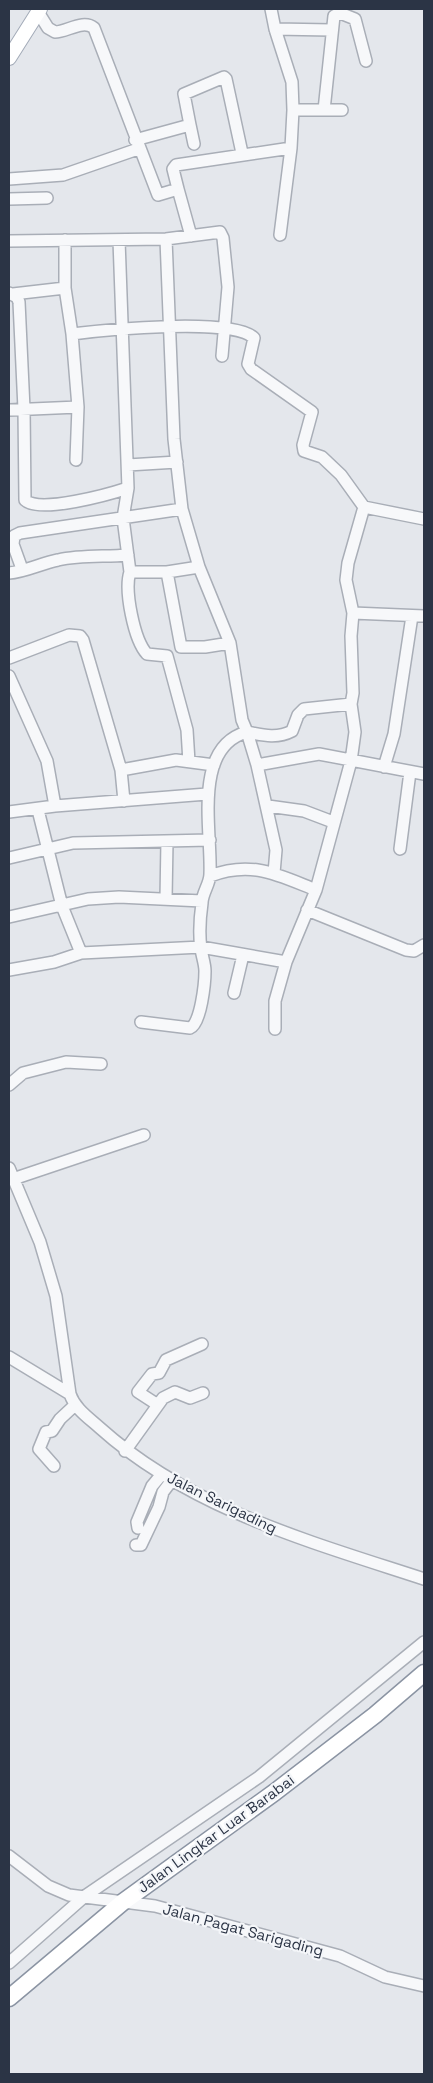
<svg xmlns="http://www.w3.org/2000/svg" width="433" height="2083" font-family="'Space Grotesk',sans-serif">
<rect width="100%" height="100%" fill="#e4e7ec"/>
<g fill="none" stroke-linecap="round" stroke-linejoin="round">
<defs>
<path id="minor" d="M 271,9 L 275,29 L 292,82 L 293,110 L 291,148 L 280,235
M 38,12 L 48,28 L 55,32 C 67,32 83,19 94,28 L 158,195 L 178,189 L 173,169 L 176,165 L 291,148
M 275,29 L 331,30
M 293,110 L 342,110
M 324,110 L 334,16 L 340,13 L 355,19 L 366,61
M 190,125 L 184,94 L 224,77 L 226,79 L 242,153
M 135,140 L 190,125 L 194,144
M 9,179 L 63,175 L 138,149
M 178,189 L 191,236
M 9,199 L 47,198
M 65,240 L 65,288 L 72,334 L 78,407 L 76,460
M 119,240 L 128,488 L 123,518 L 130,572 L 167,572 L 199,567
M 9,241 L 166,239 L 220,232 L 223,238 L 228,287 L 222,356
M 9,293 L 17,297 L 19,302 L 24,409 L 25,500 C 39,514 110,494 128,488
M 13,294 L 65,288
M 9,410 L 78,407
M 128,465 L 177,462
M 364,507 L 424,519
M 22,569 L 13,544 L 14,536 L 20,533 L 182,509
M 130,572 C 124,590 134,640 147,654 L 167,656 L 187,730 L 189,762
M 167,572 L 181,647 L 205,647 L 230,643
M 9,573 C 25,572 42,563 58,560 C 81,555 104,557 128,555
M 353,613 L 424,616
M 9,658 L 69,635 L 80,636 L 83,640 L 121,770
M 9,676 L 47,761 L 55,806 L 9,812
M 247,732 L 257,765 L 319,754 L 424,774
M 247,732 C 262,735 277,739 292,731 L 298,715 L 304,709 L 351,704
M 257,765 L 276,850 L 274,873
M 384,767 L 394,734 L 412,616
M 124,801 L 121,770 L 176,760 L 214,765
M 55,806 L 207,794
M 268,806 L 304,811 L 333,822
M 38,810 L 62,906 L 81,953
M 400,849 L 410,772
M 9,858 L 73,843 L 210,840
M 210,876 C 252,860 278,875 316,890
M 166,899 L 167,841
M 307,910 L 406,950 L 414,951 L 424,945
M 9,917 L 88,899 L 119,897 L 202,901
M 9,970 L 54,962 L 81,953 L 201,947 L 286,962 L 316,890 L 351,761 L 355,732 L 351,704 L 353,693 L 351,636 L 353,613 L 346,580 L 348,563 L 364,507 L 341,475 L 322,457 L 304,451 L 303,445 L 312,412 L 251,369 L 248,364 L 254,338 C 233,317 104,330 72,334
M 234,993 L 243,955
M 141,1022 L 190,1028 C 201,1024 205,982 205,971 C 205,964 202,956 201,949 C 199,935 200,917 202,903 C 202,893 210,884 210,874 C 212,831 192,747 247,732 L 242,720 L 230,643 L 199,567 L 182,509 L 174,439 L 166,239
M 275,1029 L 275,1001 L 286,962
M 9,1085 L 23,1073 L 66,1062 L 101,1064
M 9,1168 L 40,1242 L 56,1296 L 70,1394 C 75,1409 89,1418 100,1428 C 190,1509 311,1542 424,1579
M 13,1179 L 144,1135
M 9,1357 L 70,1394
M 158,1405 L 138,1392 L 152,1374 L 159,1373 L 166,1360 L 202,1344
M 125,1451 L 163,1398 L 175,1392 L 190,1398 L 203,1393
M 54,1466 L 39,1449 L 46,1432 L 52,1431 L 60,1419 L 75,1405
M 138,1528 L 137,1522 L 152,1486 L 162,1474
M 136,1545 L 141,1545 L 159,1507 L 163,1492 L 172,1480
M 9,1856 L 48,1886 L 69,1895 L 155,1906 L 340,1956 L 385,1977 L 424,1986
M 9,1963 L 85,1896 L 259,1777 L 424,1642"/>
<path id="major" d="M 9,58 L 40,9"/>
<path id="highway" d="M 9,1998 L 123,1902 L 275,1792 L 375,1715 L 424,1673"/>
</defs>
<use href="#minor" stroke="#a9aeb7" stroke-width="14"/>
<use href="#major" stroke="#a3abb8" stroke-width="16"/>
<use href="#highway" stroke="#8b94a3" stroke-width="19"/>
<use href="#minor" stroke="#f7f8fa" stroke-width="11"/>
<use href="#major" stroke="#fff" stroke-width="14"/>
<use href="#highway" stroke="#fff" stroke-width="16"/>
</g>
<g text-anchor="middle" stroke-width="4.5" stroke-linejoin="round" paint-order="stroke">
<g font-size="15" fill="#2b3445" stroke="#f4f6f9">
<text transform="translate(222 1503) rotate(26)" y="5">Jalan Sarigading</text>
<text transform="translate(216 1834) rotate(-36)" y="5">Jalan Lingkar Luar Barabai</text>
<text transform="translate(243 1930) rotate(15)" y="5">Jalan Pagat Sarigading</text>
</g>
</g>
<rect width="433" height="2083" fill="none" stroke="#2b3445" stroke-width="20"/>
</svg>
